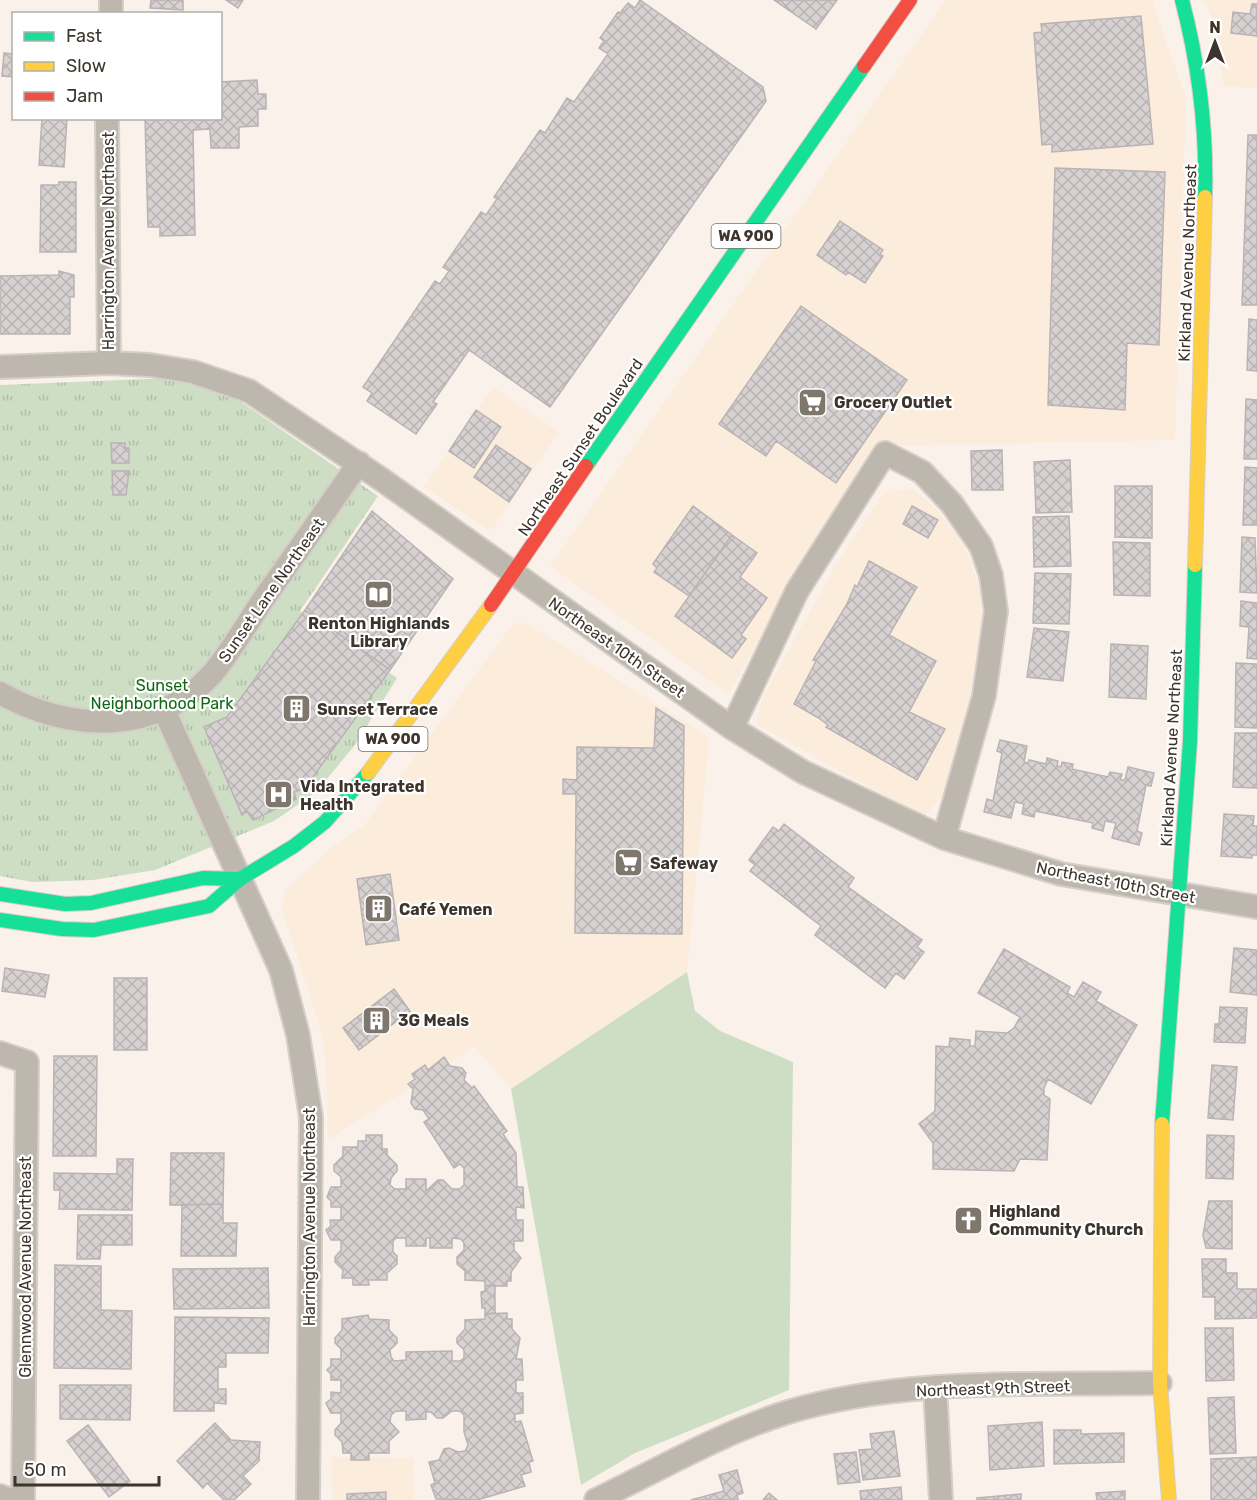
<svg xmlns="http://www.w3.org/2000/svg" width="1257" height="1500" font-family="Rubik,sans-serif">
<defs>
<pattern id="park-tufts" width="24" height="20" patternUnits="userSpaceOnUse" patternTransform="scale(1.5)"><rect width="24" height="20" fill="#cddec5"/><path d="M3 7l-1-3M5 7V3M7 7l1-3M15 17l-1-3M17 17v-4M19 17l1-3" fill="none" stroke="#b1bfa9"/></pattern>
<pattern id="building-cross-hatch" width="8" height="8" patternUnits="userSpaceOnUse" patternTransform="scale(1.5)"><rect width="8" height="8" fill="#d7d1d2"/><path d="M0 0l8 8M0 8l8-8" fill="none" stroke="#b9b4b4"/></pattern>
</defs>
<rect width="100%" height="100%" fill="#f9f1ea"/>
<path fill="#fcecdc" d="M 946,0 L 1152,0 L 1186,99 L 1175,440 L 884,446 L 815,542 L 728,694 L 550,566 Z
M 1203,0 L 1257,0 L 1257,88 L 1224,86 L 1211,15 Z
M 493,387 L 559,432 L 493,528 L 487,529 L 424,487 Z
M 912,489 L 934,506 L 958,536 L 971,561 L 980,592 L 983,626 L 976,668 L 947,792 L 923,817 L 756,724 L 762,699 L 834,568 L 884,492 Z
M 526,623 L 705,734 L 709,742 L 687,972 L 511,1089 L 475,1046 L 329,1139 L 324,1041 L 282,908 L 285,890 L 334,846 L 364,826 L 513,624 Z
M 332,1457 L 413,1458 L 414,1500 L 333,1500 Z"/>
<path fill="#cddec5" d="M 687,972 L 695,1011 L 720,1031 L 793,1062 L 789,1390 L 635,1453 L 581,1485 L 511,1089 Z"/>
<path fill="url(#park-tufts)" d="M 170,378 L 201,383 L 234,397 L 378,496 L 300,611 L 397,678 L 355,745 L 316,792 L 274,821 L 155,870 L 93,880 L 32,882 L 0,876 L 0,385 Z"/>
<path fill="url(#building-cross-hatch)" stroke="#bab3b5" stroke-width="1.5" d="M 151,0 L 183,0 L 183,10 L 150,8 Z
M 226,0 L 243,0 L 238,8 Z
M 640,0 L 763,87 L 766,101 L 550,407 L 469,350 L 433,402 L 437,404 L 416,434 L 367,401 L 372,393 L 363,387 L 435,281 L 440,284 L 449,271 L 443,267 L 481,212 L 486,215 L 497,199 L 494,197 L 540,130 L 545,133 L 567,98 L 574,102 L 608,54 L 599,48 L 604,41 L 600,38 L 618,12 L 620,13 L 628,3 L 635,8 Z
M 774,0 L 837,0 L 816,29 Z
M 1252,4 L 1257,4 L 1257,36 L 1231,33 L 1233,12 L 1250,14 Z
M 1141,16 L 1153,144 L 1052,152 L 1052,144 L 1042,145 L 1034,33 L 1042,32 L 1041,24 Z
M 4,53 L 14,54 L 14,77 L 2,76 Z
M 257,80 L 258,94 L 266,94 L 266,109 L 258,109 L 258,126 L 239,127 L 239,148 L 211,148 L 210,129 L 193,130 L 195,235 L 160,236 L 160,227 L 148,227 L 145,118 L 220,118 L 220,82 Z
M 42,118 L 67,118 L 64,167 L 39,165 Z
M 1248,135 L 1257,135 L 1257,305 L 1242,305 Z
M 1055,168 L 1165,172 L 1159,345 L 1127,343 L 1125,410 L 1048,405 Z
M 59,182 L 76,182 L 76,252 L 40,252 L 41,185 L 59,185 Z
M 840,221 L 883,250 L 880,254 L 883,256 L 865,283 L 848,272 L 846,275 L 817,255 Z
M 59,271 L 74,275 L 74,297 L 70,297 L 70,334 L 0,334 L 0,276 L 59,275 Z
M 801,306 L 907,380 L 836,483 L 776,441 L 766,456 L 719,424 Z
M 1249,319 L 1257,320 L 1257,371 L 1247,370 Z
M 1246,399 L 1257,400 L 1257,459 L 1244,459 Z
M 476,410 L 501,427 L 474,468 L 449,451 Z
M 111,443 L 125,443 L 125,448 L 129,448 L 129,463 L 112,463 Z
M 496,445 L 531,469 L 509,502 L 474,477 Z
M 1002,450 L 1003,490 L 972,490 L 971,451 Z
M 1070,460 L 1072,512 L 1036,513 L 1034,462 Z
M 1245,467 L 1257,468 L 1257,525 L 1243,525 Z
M 112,471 L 129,471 L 126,495 L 113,495 Z
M 1115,486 L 1152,486 L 1152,538 L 1115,537 Z
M 693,506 L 732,535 L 689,596 L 654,572 L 657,568 L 653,564 Z
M 912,506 L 938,520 L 928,538 L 903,524 Z
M 372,511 L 453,579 L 390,670 L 305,610 Z
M 1069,516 L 1071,566 L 1034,567 L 1033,517 Z
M 732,535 L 757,553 L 740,577 L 767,598 L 741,635 L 746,639 L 732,658 L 675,616 Z
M 1242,537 L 1255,538 L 1257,593 L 1240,592 Z
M 1113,542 L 1150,543 L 1150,596 L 1114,595 Z
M 869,561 L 917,587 L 889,635 L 936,661 L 909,712 L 945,729 L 917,780 L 826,727 L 828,725 L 817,717 L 794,704 L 816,661 L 813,660 L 847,604 L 855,585 L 857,587 Z
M 1035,573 L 1071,574 L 1069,624 L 1033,623 Z
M 1241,601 L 1257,603 L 1257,659 L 1247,658 L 1249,627 L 1240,626 Z
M 305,610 L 390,670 L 305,788 L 294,792 L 296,799 L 253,820 L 247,811 L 242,815 L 204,727 L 227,717 Z
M 1034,628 L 1069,632 L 1063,681 L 1027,677 Z
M 1111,644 L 1148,646 L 1146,699 L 1109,697 Z
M 1236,663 L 1257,664 L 1257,728 L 1235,727 Z
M 656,708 L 684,726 L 682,934 L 575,933 L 576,794 L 563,794 L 563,779 L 577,780 L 577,747 L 654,748 Z
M 1235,733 L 1257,733 L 1257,788 L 1233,787 Z
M 1000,740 L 1027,746 L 1024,762 L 1028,763 L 1029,760 L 1046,764 L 1047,758 L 1058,761 L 1057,766 L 1061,767 L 1062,762 L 1073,764 L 1072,769 L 1108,777 L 1110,772 L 1122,774 L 1120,780 L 1125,780 L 1128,767 L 1154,773 L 1151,786 L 1146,785 L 1137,831 L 1142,833 L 1139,845 L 1112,838 L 1116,823 L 1105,821 L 1103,831 L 1092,828 L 1093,823 L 1035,811 L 1034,817 L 1022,814 L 1024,804 L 1015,802 L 1011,818 L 984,812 L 987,799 L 993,801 L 1002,753 L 997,751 Z
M 1224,814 L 1254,816 L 1253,826 L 1257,826 L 1257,855 L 1252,855 L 1252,858 L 1221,856 Z
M 784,824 L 854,878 L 848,887 L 922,940 L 917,947 L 924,952 L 904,979 L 896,973 L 885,988 L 815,935 L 821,926 L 750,871 L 755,865 L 749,860 L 773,827 L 779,831 Z
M 390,874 L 399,940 L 366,945 L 357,879 Z
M 1234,948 L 1257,950 L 1257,995 L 1230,992 Z
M 1004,949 L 1070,987 L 1067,993 L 1074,997 L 1083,982 L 1101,992 L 1096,1001 L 1137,1025 L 1091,1104 L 1048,1079 L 1044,1088 L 1044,1095 L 1050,1099 L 1047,1160 L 1020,1159 L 1014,1171 L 933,1169 L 933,1143 L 919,1124 L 935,1111 L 936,1046 L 949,1047 L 950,1038 L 970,1040 L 970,1046 L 975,1046 L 976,1031 L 1007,1033 L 1014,1028 L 1020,1017 L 978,993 Z
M 5,968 L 49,975 L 45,997 L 2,991 Z
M 114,978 L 147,978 L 147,1050 L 114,1050 Z
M 394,989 L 410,1011 L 359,1050 L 343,1028 Z
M 1220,1007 L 1247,1008 L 1245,1043 L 1214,1042 L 1215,1024 L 1219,1024 Z
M 54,1056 L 97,1056 L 96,1156 L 53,1156 Z
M 444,1057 L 450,1066 L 462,1068 L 466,1073 L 464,1080 L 472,1088 L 474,1086 L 507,1131 L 503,1134 L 516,1153 L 517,1187 L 523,1187 L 524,1208 L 516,1207 L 516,1220 L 523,1220 L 523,1241 L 514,1241 L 514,1250 L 521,1258 L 511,1272 L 511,1281 L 507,1281 L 507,1286 L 485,1286 L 485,1281 L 465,1280 L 465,1271 L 457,1264 L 457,1257 L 464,1250 L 464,1243 L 461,1239 L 452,1238 L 452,1248 L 430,1248 L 430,1238 L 426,1238 L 426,1246 L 406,1246 L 406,1238 L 396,1238 L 393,1241 L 393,1252 L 397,1256 L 397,1264 L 387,1273 L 387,1280 L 368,1280 L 369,1285 L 353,1285 L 353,1278 L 342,1278 L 343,1270 L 335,1262 L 335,1257 L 341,1250 L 341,1240 L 331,1240 L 326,1230 L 331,1226 L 330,1220 L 341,1220 L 341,1207 L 331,1207 L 331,1201 L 327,1197 L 331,1187 L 341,1187 L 341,1177 L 334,1171 L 334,1165 L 343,1156 L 343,1147 L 358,1147 L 358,1141 L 366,1141 L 366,1135 L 382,1135 L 382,1149 L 387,1149 L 387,1155 L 397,1165 L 397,1171 L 391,1178 L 390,1185 L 395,1189 L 406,1189 L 406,1179 L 426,1179 L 426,1191 L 438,1180 L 443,1180 L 452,1189 L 460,1189 L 464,1185 L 464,1168 L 460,1164 L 454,1168 L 424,1122 L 429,1119 L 423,1110 L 415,1109 L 411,1103 L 413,1089 L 408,1084 L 415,1079 L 412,1074 L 425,1065 L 428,1070 Z
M 1212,1065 L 1237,1067 L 1233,1120 L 1208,1118 Z
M 1207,1135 L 1234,1136 L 1233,1179 L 1206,1178 Z
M 171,1153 L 224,1153 L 223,1204 L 170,1205 Z
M 117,1159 L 133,1159 L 132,1210 L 59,1209 L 60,1190 L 54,1190 L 54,1173 L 117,1174 Z
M 1209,1201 L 1232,1201 L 1232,1249 L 1206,1248 L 1203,1235 Z
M 223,1204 L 223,1223 L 237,1223 L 236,1256 L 181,1256 L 182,1205 Z
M 78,1215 L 132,1215 L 132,1245 L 101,1245 L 100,1259 L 77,1259 Z
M 1202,1259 L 1226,1259 L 1226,1273 L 1237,1273 L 1237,1289 L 1257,1289 L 1257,1318 L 1215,1319 L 1215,1297 L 1203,1297 Z
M 55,1265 L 101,1266 L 101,1310 L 132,1311 L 131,1369 L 54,1368 Z
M 268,1268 L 269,1308 L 174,1309 L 173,1269 Z
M 495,1285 L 495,1313 L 485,1314 L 485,1308 L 482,1308 L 481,1292 L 485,1291 L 485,1286 Z
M 507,1313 L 507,1319 L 512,1319 L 512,1329 L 520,1338 L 516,1359 L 522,1359 L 523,1380 L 516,1380 L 516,1393 L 523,1393 L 523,1413 L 515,1414 L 515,1422 L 521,1421 L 533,1461 L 529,1462 L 531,1472 L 521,1475 L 525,1486 L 477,1500 L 436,1499 L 431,1485 L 435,1483 L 429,1462 L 439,1460 L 444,1449 L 449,1448 L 458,1452 L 465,1451 L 468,1445 L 464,1432 L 464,1415 L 460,1411 L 452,1411 L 443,1418 L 437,1418 L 431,1412 L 426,1412 L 426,1419 L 406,1420 L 406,1411 L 396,1411 L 391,1415 L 390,1422 L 399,1432 L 389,1441 L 389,1453 L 369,1453 L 369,1460 L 351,1460 L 351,1453 L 343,1453 L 342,1442 L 335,1435 L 335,1430 L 341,1423 L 341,1413 L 331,1413 L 326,1403 L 331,1399 L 331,1392 L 341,1393 L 341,1380 L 331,1380 L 331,1374 L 327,1370 L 331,1366 L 331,1359 L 341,1359 L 341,1349 L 335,1343 L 335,1338 L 342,1330 L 342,1319 L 368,1315 L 369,1319 L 389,1320 L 389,1330 L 397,1338 L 397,1343 L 390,1350 L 391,1357 L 394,1361 L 406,1360 L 406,1352 L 452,1351 L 452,1361 L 460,1361 L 464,1358 L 464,1350 L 457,1343 L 457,1338 L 465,1329 L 465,1320 L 485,1319 L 485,1314 Z
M 175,1317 L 269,1318 L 268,1353 L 226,1353 L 226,1367 L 218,1367 L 218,1389 L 226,1389 L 226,1404 L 214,1403 L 214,1411 L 174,1411 Z
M 1205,1328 L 1233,1328 L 1234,1380 L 1206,1381 Z
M 60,1385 L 131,1385 L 130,1420 L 60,1419 Z
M 1234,1397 L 1236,1453 L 1210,1454 L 1208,1398 Z
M 1042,1422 L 1044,1466 L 990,1470 L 988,1426 Z
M 215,1423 L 231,1440 L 260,1442 L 259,1461 L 243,1476 L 251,1484 L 234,1500 L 224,1500 L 207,1483 L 203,1488 L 177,1461 Z
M 88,1425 L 130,1481 L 109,1497 L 67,1441 Z
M 1054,1430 L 1081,1430 L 1081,1434 L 1124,1433 L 1124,1462 L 1054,1464 Z
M 894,1431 L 900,1476 L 863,1480 L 859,1450 L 872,1449 L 870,1434 Z
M 856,1452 L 860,1482 L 838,1484 L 834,1454 Z
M 1257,1457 L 1257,1500 L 1211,1500 L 1211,1459 Z
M 737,1470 L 743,1493 L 737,1495 L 738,1500 L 691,1500 L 724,1491 L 719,1475 Z
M 901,1487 L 902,1500 L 861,1500 L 860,1491 Z
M 1125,1491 L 1125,1500 L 1097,1500 L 1096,1493 Z
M 386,1492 L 386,1500 L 347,1500 L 347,1494 Z
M 769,1493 L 777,1500 L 763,1500 Z
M 1021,1494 L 1021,1500 L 977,1500 L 977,1498 Z"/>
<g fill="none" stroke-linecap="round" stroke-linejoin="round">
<defs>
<path id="street" d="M 111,14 L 111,0
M 107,118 L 109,363
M 0,367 L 109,363 L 150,365 L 193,372 L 249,391 L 381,479 L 732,728 L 803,772 L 944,838 L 1061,874 L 1257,907
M 0,693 C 68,732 157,736 213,673 C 233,649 249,620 267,594 C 298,551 328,507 359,463
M 164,710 L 281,970 L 298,1035 L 311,1117 L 308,1500
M 732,728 L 797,591 L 885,453 L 922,472 L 952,504 L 981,546 L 991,575 L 996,611 L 984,696 L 944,838
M 0,1053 L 27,1062 L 23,1500
M 935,1387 L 941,1500
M 0,1496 L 11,1500
M 596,1500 C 658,1470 719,1434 785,1413 C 900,1377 1040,1385 1160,1383"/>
<path id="fast" d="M 1182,0 C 1199,65 1207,130 1205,197
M 586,466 L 864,66
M 0,894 L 65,904 L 91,903 L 203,878 L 240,879
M 0,920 L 62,929 L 94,930 L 209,906 L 240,879 L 294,846 L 325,822 L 368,773
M 1162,1124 L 1190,742 L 1195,565"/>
<path id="slow" d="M 1195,565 L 1205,197
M 368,773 L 491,605
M 1162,1124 L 1160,1383 L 1169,1500"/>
<path id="jam" d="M 864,66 L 910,0
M 491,605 L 586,466"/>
</defs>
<use href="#street" stroke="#d6cfc9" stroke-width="26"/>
<use href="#fast" stroke="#d6cfc9" stroke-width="16"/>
<use href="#slow" stroke="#d6cfc9" stroke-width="16"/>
<use href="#jam" stroke="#d6cfc9" stroke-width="16"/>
<use href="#street" stroke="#bdb7ad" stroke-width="22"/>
<use href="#fast" stroke="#16e098" stroke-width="14"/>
<use href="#slow" stroke="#ffcf43" stroke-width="14"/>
<use href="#jam" stroke="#f24e42" stroke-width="14"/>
</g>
<defs>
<symbol id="supermarket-square" viewBox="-11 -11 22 22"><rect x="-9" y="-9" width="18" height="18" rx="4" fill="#7f766e" stroke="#fff"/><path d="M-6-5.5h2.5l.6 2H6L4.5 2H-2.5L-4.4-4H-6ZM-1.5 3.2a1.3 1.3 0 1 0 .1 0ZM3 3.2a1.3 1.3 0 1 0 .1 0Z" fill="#fff"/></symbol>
<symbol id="library-square" viewBox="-11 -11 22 22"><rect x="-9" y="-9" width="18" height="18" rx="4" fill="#7f766e" stroke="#fff"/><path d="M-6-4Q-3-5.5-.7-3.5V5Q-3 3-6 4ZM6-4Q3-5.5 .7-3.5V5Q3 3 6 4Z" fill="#fff"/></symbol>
<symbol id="building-square" viewBox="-11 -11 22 22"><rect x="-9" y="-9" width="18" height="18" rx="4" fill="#7f766e" stroke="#fff"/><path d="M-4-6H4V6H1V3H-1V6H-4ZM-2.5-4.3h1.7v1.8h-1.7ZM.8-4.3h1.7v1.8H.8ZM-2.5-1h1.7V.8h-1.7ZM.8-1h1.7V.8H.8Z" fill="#fff"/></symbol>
<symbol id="hospital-square" viewBox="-11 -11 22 22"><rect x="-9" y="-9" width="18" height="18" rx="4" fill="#7f766e" stroke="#fff"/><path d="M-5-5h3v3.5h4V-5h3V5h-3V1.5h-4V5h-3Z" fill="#fff"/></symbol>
<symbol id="church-square" viewBox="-11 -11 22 22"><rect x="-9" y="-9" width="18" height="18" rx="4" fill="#7f766e" stroke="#fff"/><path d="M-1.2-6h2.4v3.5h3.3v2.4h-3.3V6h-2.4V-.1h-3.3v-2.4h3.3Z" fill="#fff"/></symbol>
</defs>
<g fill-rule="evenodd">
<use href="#supermarket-square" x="796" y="386" width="33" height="33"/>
<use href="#library-square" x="362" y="578" width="33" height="33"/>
<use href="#building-square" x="280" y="692" width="33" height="33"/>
<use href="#hospital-square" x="262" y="778" width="33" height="33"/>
<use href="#supermarket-square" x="612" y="846" width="33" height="33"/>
<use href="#building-square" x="362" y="892" width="33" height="33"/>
<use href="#building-square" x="360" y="1004" width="33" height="33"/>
<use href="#church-square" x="952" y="1204" width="33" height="33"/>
</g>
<g text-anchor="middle" stroke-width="4.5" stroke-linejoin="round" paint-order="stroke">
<g fill="#fff" stroke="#77716b" stroke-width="1.5">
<rect x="711.5" y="224" width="69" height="24" rx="4.5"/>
<rect x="358.5" y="727" width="69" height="24" rx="4.5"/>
</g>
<g font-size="15" font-weight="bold" fill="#3d342c">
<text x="746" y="241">WA 900</text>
<text x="393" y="744">WA 900</text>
</g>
<g font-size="16" fill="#3d342c" stroke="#fff">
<text transform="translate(108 241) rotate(-90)" y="6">Harrington Avenue Northeast</text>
<text transform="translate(1187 263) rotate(-88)" y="6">Kirkland Avenue Northeast</text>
<text transform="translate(580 447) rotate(-56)" y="6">Northeast Sunset Boulevard</text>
<text transform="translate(271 590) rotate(-55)" y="6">Sunset Lane Northeast</text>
<text transform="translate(617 647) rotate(35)" y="6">Northeast 10th Street</text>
<text transform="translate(1171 748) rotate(-87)" y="6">Kirkland Avenue Northeast</text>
<text transform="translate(1116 882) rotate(11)" y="6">Northeast 10th Street</text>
<text transform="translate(309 1217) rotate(-90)" y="6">Harrington Avenue Northeast</text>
<text transform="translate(25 1267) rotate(-90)" y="6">Glennwood Avenue Northeast</text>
<text transform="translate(993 1388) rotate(-2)" y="6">Northeast 9th Street</text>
</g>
<g font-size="16" font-weight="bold" fill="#3d342c" stroke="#fff" text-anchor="start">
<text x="834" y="408">Grocery Outlet</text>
<text x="379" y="629" text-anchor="middle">Renton Highlands<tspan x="379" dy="18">Library</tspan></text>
<text x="317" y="715">Sunset Terrace</text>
<text x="300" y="792">Vida Integrated<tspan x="300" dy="18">Health</tspan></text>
<text x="650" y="869">Safeway</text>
<text x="399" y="915">Café Yemen</text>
<text x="398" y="1026">3G Meals</text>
<text x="989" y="1217">Highland<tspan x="989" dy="18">Community Church</tspan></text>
</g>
<g font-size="16" fill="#106912" stroke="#fff">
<text x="162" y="691">Sunset<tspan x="162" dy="18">Neighborhood Park</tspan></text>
</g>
</g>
<rect x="12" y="12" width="210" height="108" fill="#ffffff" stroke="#b1aeab" stroke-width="1.5"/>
<rect x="24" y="32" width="30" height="9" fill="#16e098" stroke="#b1aeab" stroke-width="1.5"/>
<text x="66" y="42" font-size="18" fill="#3d342c">Fast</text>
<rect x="24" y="62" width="30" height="9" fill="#ffcf43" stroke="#b1aeab" stroke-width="1.5"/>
<text x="66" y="72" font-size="18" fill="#3d342c">Slow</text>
<rect x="24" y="92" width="30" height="9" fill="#f24e42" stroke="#b1aeab" stroke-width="1.5"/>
<text x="66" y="102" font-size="18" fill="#3d342c">Jam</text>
<g transform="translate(1215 42)" stroke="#ffffff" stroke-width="4.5" paint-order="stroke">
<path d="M0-4.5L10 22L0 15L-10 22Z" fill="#3d342c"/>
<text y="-9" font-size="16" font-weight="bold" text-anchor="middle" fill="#3d342c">N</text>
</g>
<path d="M15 1476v9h144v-9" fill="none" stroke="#3d342c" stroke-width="3"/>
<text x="24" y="1476" font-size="18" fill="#3d342c" stroke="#ffffff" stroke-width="4.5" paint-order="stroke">50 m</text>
</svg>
